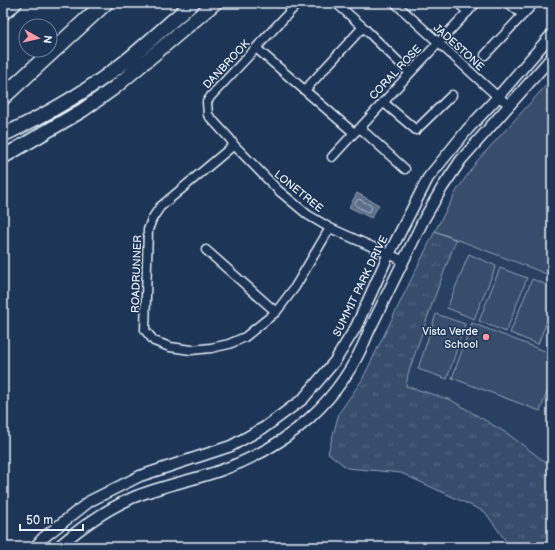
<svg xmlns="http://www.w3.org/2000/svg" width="555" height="550" font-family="'Balsamiq Sans',sans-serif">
<defs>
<pattern id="grass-tufts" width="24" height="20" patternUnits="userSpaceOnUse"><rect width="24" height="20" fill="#374d6c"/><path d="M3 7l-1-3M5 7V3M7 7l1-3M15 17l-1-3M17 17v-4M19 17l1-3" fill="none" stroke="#546782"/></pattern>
<pattern id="water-ripples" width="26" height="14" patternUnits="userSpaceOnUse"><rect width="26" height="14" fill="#5d7089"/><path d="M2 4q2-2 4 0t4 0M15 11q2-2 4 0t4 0" fill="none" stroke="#505a66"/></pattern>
</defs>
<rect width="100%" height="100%" fill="#1d3557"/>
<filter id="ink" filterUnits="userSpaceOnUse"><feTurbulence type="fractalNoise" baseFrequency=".025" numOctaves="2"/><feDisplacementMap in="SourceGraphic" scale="8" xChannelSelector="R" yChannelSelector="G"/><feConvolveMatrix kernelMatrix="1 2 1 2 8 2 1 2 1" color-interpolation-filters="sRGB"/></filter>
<g filter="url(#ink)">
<path fill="#2a4162" d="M 456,240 L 552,276 L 552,467 L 508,434 L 451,400 L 406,386 L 408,374 L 433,301 Z"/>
<path fill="url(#grass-tufts)" stroke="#909fb2" d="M 435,231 L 456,240 L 433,301 L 408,374 L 406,386 L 451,400 L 508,434 L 552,467 L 552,547 L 510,547 L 485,512 L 401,473 L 347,468 L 328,453 L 339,413 L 362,380 Z"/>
<path fill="#374d6c" stroke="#909fb2" d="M 552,79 L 552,276 L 435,231 L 457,190 L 477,161 Z
M 469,254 L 496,266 L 474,319 L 447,308 Z
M 500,268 L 527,278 L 506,332 L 479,321 Z
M 532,279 L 552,287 L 552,308 L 538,344 L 510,333 Z
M 436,314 L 465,324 L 447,379 L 418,369 Z
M 472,323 L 552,354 L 552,379 L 540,411 L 452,378 Z"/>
<path fill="url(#water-ripples)" stroke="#95a4b5" d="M 357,193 L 379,205 L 371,218 L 349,207 Z"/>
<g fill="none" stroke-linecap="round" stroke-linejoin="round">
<path stroke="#b0bdcc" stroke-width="1" d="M 359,199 L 372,206 L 370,212 L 368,212 L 356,206 L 355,203 Z"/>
<defs>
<path id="minor" d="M 298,3 L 211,96 L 207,102 L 208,115 L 230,139 L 234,145 L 278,190 L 308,215 L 330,228 L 404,261
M 336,3 L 363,27 L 410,73
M 395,3 L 498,97 L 510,105
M 458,3 L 468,12
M 508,3 L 523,15
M 256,48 L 354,133
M 485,55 L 534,3
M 305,90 L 363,27
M 383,102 L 416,130 L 452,95
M 360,128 L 405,169
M 234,145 L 160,207 L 152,219 L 148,230 L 145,330 L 154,341 L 170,347 L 191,350 L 211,348 L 229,344 L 245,337 L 276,312 L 295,287 L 330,228
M 332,157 L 354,133 L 360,128 L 410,73 L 476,3
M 206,250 L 276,312"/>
<path id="tertiary" d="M 35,547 L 43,538 L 90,501 L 140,476 L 231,446 L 265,427 L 303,399 L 335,361 L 356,327 L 387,258 L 428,178 L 467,130 L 495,100 L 552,34
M 58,547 C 80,528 105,510 132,498 C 160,486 190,481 219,471 C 288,447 342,400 369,331 L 424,219 L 442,188 L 461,160 L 552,57"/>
<path id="primary" d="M 3,135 C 46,115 88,91 126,61 C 149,42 170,22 193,3
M 3,157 L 83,110 L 114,88 L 215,3"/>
<path id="motorway" d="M 3,12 L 14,3
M 3,97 L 105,3"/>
</defs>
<use href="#minor" stroke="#e8f1f8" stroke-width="11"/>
<use href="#tertiary" stroke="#e8f1f8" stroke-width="13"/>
<use href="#primary" stroke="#e8f1f8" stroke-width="16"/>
<use href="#motorway" stroke="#e8f1f8" stroke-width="18"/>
<use href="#minor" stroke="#1d3557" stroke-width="8"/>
<use href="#tertiary" stroke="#1d3557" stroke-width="10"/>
<use href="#primary" stroke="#1d3557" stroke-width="13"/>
<use href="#motorway" stroke="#1d3557" stroke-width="15"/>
</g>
</g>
<circle fill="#ff9aa2" stroke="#1d3557" stroke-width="1.5" cx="486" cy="337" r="4"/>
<g text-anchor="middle" stroke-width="3" stroke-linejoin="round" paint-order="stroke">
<g font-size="11" fill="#e8f1f8" stroke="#1d3557">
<text transform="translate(459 47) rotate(42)" y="4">JADESTONE</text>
<text transform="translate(226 64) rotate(-47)" y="4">DANBROOK</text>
<text transform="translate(395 72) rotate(-47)" y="4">CORAL ROSE</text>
<text transform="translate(299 191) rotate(39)" y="4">LONETREE</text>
<text transform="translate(136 274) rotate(-88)" y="4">ROADRUNNER</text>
<text transform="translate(360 286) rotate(-64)" y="4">SUMMIT PARK DRIVE</text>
</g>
<g font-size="11" fill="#e8f1f8" stroke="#1d3557" text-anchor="end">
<text x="478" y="335">Vista Verde<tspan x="478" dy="13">School</tspan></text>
</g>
</g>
<rect width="555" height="550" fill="none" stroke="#1d3557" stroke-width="16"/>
<rect x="8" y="8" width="539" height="534" fill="none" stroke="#e8f1f8" stroke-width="1.5" filter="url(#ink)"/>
<g transform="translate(38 38) rotate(98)"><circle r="19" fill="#1d3557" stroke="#6e8097"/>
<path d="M0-3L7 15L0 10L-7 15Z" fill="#ff9aa2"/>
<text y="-6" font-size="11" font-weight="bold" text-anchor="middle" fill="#e8f1f8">N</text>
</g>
<path d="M20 524v6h63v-6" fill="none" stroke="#e8f1f8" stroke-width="2"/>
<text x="26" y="524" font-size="12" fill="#e8f1f8" stroke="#1d3557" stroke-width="3" paint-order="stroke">50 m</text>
</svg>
